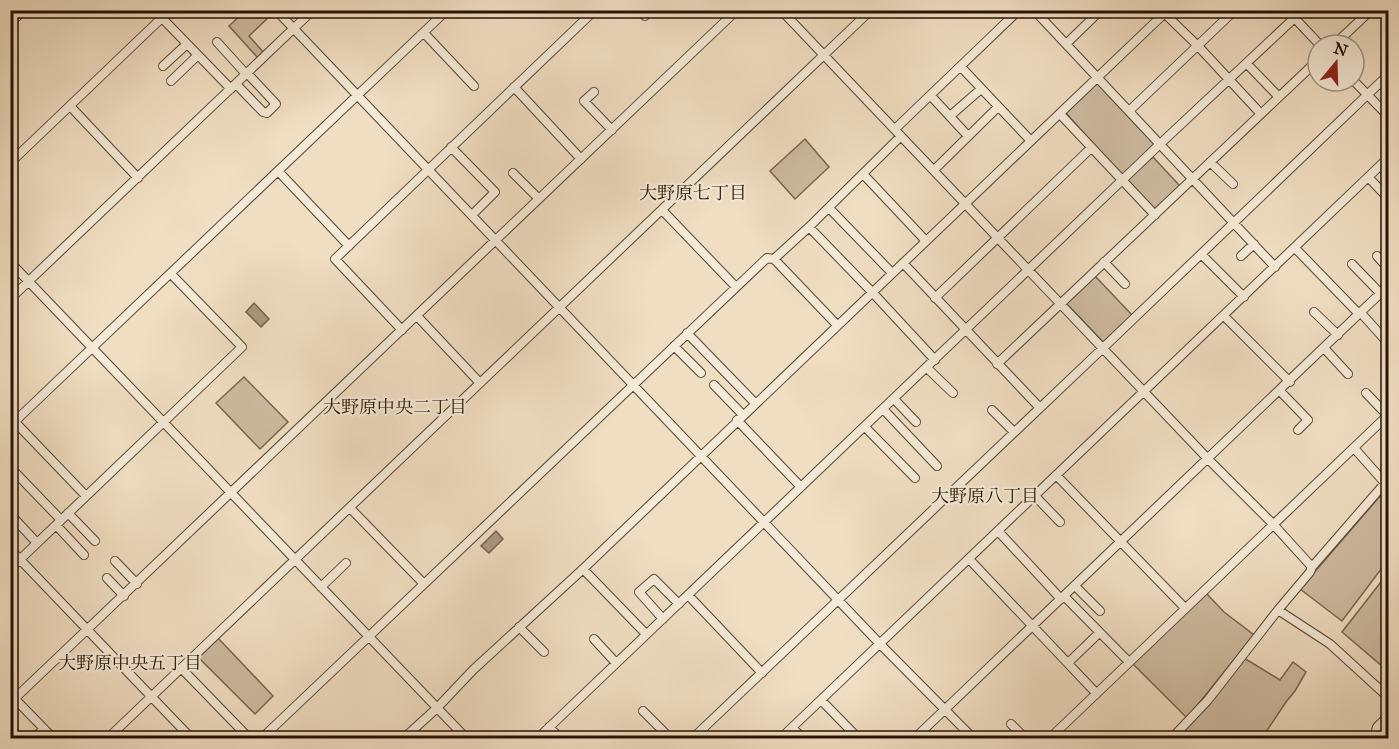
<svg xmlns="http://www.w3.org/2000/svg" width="1399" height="749" font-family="'IM FELL Great Primer','Noto Serif JP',serif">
<rect width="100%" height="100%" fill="#f0dec2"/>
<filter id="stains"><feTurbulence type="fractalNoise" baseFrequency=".00333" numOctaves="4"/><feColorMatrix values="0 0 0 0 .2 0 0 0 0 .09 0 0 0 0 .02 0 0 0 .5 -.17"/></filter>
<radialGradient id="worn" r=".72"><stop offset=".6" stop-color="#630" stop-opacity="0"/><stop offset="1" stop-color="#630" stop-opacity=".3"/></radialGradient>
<path fill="#cdbba1" stroke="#786652" stroke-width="1.5" d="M 245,11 L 268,11 L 272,14 L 249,36 L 264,53 L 258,58 L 229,26 Z
M 1098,84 L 1154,144 L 1122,176 L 1066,113 L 1095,85 Z
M 805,139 L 829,167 L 795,199 L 770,171 Z
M 1153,157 L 1180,186 L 1157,209 L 1153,209 L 1127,180 Z
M 1095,276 L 1132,315 L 1103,342 L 1066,303 Z
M 244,377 L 288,422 L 260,449 L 216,403 Z
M 1387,488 L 1388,489 L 1388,560 L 1342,621 L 1300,589 Z
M 1388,573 L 1388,656 L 1382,666 L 1342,632 Z
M 1206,593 L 1224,612 L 1254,635 L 1187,718 L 1133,664 Z
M 218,638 L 273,696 L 255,714 L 198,657 Z
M 1244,658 L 1280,680 L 1293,662 L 1306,672 L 1295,691 L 1286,702 L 1262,738 L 1177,738 L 1208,704 Z"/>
<path fill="#ab9981" stroke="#75634e" stroke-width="1.5" d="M 254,303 L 269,319 L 261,327 L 246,312 Z
M 496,531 L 503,539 L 489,553 L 481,546 Z"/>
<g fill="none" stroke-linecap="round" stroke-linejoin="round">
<defs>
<path id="minor" d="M 276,10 L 880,644 L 973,738
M 640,10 L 645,16
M 781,10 L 1208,459 L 1273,524 L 1312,567
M 1034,10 L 1275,267
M 1287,10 L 1320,45
M 1163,12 L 1198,46 L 1261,114
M 162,18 L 231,89
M 10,23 L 24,10
M 424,33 L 474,86
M 217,42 L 246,74
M 1066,44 L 1101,10
M 1334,45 L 1371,10
M 1247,64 L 1279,97
M 163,66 L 187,44
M 961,67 L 1031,141
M 171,81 L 198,55
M 1354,81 L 1388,116
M 236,84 L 263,112 L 267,113 L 276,104 L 247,73
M 514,87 L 581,159
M 594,92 L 584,101 L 612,130
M 931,96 L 968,136
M 70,106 L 138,178
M 1129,111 L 1235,10
M 1060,114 L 1155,215
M 950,116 L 981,89
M 895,129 L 1019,10
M 451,147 L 495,192 L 472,215
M 1210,162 L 1233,184
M 10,163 L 170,10
M 1380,166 L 1388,174
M 934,170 L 998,107
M 278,171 L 349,246
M 513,173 L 539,199
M 863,174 L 926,241
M 1368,177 L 1388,198
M 829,208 L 892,273
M 662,210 L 736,287
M 809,227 L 872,292 L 935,360
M 1295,248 L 1359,314
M 1201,254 L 1244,297
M 1241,256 L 1254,244
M 1377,256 L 1388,268
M 774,259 L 837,325
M 10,262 L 466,738
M 1104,262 L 1125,284
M 903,263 L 1040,408
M 1352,264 L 1381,294
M 935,298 L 1091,148
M 10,299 L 313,10
M 1314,312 L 1338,335
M 1361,313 L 1388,343
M 417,316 L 480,383
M 1224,316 L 1290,382
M 402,330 L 335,259 L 595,10
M 687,333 L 755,403
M 674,346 L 701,373
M 1324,348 L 1348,374
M 10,355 L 13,358
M 997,364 L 1318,60
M 927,368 L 953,393
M 714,385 L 743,415
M 1280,391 L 1308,420 L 1298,430
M 1366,393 L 1388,416
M 894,399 L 916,422
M 883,409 L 937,466
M 992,410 L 1014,432
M 737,420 L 801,487
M 15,422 L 86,496
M 10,426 L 447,10
M 865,427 L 915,478
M 10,467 L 61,520
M 1056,475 L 1185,608
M 1035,496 L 1060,522
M 350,508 L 424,584
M 68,513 L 95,541
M 10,514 L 37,543
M 56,525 L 84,555
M 998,531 L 1061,599
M 10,549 L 191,738
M 969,559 L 1096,693
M 115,561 L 137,584
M 10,569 L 242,347 L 171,274
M 583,569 L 646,634
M 107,578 L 124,596
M 1075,586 L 1100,611
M 321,587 L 346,563
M 688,595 L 762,673
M 1064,596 L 1129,662
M 1278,610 L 1330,644 L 1388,697
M 663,619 L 639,592 L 654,579 L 679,604
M 519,627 L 544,652
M 594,639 L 616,663
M 1068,663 L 1099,633
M 181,668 L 249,738
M 15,699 L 53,738
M 821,700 L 858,738
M 10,703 L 737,10
M 643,711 L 670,738
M 1011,724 L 1025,738
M 549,727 L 560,738
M 792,728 L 803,738
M 34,738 L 44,729
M 108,738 L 871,10
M 262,738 L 767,258 L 774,259 L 809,227 L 901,136
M 404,738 L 437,708 L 473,670 L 583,569 L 1168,10
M 538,738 L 1160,144 L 1303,10
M 693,738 L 1103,348 L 1388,75
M 781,738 L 1388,158
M 915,738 L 1388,286
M 1050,738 L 1388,415
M 1172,738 L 1208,700 L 1278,610 L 1310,572 L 1312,567 L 1385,483 L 1354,448
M 1374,738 L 1377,727 L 1388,716"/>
</defs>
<use href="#minor" stroke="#574532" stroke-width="10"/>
<use href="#minor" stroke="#f5ead7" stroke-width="8"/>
</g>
<g text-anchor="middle" stroke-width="4.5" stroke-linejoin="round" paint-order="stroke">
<g font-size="18" fill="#241202" stroke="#f5ead7">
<text x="693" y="199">大野原七丁目</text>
<text x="395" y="413">大野原中央二丁目</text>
<text x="985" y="502">大野原八丁目</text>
<text x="130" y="669">大野原中央五丁目</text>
</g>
</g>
<rect width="1399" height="749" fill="none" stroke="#f0dec2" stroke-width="36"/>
<rect x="12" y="12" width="1375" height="725" fill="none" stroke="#241202" stroke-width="3"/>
<rect x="18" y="18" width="1363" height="713" fill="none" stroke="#241202" stroke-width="1.5"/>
<g transform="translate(1336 63) rotate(19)"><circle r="28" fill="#f5ead7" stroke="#a19482" stroke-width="1.5"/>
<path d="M0-4.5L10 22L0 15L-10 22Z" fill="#8f2418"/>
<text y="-9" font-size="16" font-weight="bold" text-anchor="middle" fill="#241202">N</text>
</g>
<rect width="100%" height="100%" filter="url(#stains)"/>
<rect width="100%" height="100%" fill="url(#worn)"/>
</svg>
